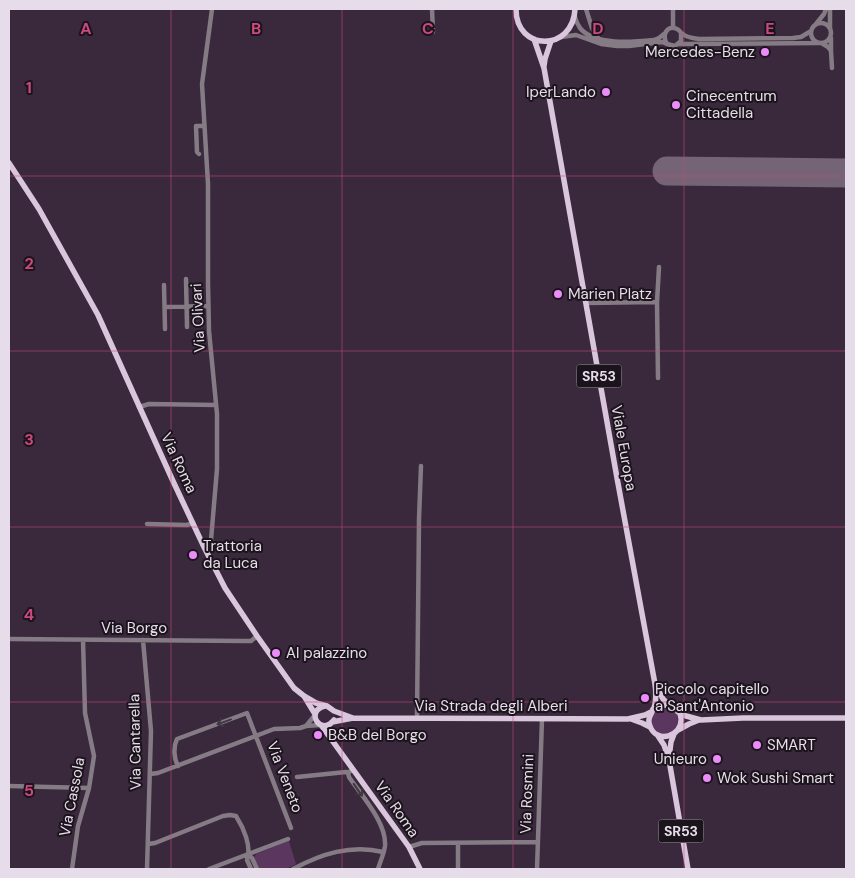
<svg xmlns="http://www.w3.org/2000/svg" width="855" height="878" font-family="'DM Sans',sans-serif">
<rect width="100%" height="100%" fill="#3a283c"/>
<path fill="#5b3760" d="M652 721a13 13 0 1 1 26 0a13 13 0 1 1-26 0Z
M 289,841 L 296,864 L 286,869 L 259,869 L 254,858 L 256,854 Z"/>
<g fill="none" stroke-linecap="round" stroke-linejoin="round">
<path stroke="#746476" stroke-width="29" d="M 667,171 L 846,173"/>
<path stroke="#847b85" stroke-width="4.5" d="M 432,9 L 433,32
M 586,9 L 592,28 L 598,38
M 830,9 L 830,29
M 575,17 C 576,21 578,25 580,28 C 594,46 634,42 654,40 L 659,38 L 664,34
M811 33a10 10 0 1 1 20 0a10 10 0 1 1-20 0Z
M 816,24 L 824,14 L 826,9
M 673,28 L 673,9
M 681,34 L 681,41 L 675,46 L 667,44 C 662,36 666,24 677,29 C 681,31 679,32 683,34 C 687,38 694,38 699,39 L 793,38 L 801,37 L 811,31
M 561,37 L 576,35 L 601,44 L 617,46 L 629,46 L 662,42 L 667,44
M 679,44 L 819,43
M 823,44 L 828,47 L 831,51 L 831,38
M 831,51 L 832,68
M 199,154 L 197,152 L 196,126 L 204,126
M 186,279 L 187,327
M 164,285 L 165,329
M 657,302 L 659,267
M 586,303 L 657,302 L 658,378
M 165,307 L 208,306
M 139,407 L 149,404 L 216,405
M 147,524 L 187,525 L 193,523
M 204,547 L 208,545 L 211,540 L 217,469 L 217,414 L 209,331 L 208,283 L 208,184 L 202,84 L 212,9
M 9,639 L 245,641 L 251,641 L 257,636
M 143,640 L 151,731 L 147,869
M 417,717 L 419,519 L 421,466
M 306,726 L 315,715
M 178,766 C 174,759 173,747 177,739 L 247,713 L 291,828
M 353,769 L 348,773 L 349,777 C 361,795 387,823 385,846 C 384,854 380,862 378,869
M 150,774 L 158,773 L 274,729 L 300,728 L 306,726 L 320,725
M 297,777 L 346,772 L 348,773
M 9,786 L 89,788
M 458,843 L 458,869
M 148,844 L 155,843 L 223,816 L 230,815 L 236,816 C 243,827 252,846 247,860 L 251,869
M 409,847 L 422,843 L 538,842
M 249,855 L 252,858 L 257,869
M 72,869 L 78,826 L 89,788 L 94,756 L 85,713 L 83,640
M 209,869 L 288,839
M 293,869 C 321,854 351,844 383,852
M 537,869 L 542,719"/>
<path stroke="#dac6dc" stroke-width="5.5" d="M 516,9 C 516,52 573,52 575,9
M 534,39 L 544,68 L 617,478 L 655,684 C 656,691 656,698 655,704 C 654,712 646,717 650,726 C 656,744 683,737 681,718 C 679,704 663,702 653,709
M 544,66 L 545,59 L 551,41
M 9,163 L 39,209 L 98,315 L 172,479 L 204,547 L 225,588 L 257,636 L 294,688 L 304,696 L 316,703 L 327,706 L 334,711 L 353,718
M 656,686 L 663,699 L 669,705
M 304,696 L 315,714
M 325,706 C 304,711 321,737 334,720
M 678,712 L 686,716 L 701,720 L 743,718 L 846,718
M 631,719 L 642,723 L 650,727
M 332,722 L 353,718 L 628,719 L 645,715 L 651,712
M 321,725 L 409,847 L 420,869
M 678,730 L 689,724 L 699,720
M 658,736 L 664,745 L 669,760 L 688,869
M 669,758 L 671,742 L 674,734"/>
</g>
<defs><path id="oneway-shaft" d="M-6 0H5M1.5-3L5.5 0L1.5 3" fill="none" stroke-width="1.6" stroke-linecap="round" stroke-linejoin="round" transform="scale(1.25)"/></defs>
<g stroke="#403841">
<use href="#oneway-shaft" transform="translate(224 722) rotate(160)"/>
<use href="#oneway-shaft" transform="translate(358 790) rotate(55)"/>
</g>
<path fill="none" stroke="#cb497e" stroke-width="1" stroke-opacity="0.55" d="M 171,9 L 171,869M 342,9 L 342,869M 513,9 L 513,869M 684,9 L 684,869M 9,176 L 846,176M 9,351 L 846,351M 9,527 L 846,527M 9,702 L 846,702"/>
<g fill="#ec8cfa" stroke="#1c141d" stroke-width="2">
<circle cx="765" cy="52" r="5"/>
<circle cx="606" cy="92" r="5"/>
<circle cx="676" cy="105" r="5"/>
<circle cx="558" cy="294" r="5"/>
<circle cx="193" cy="555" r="5"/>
<circle cx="276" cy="653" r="5"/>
<circle cx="645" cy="698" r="5"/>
<circle cx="318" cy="735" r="5"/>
<circle cx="757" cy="745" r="5"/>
<circle cx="717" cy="759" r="5"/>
<circle cx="707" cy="778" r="5"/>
</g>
<g text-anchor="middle" stroke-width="4" stroke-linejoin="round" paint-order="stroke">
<g fill="#1c141d" stroke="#aaa0ac" stroke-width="1">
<rect x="576.5" y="364.5" width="45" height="23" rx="4"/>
<rect x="658.5" y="819.5" width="45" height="23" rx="4"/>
</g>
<g font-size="14" font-weight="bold" fill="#e7dce9">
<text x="599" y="381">SR53</text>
<text x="681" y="836">SR53</text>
</g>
<g font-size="15" fill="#e7dce9" stroke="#1c141d" text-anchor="start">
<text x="755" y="57" text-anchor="end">Mercedes-Benz</text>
<text x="596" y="97" text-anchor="end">IperLando</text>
<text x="686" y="101">Cinecentrum<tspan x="686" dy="17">Cittadella</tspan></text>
<text x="568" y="299">Marien Platz</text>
<text x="203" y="551">Trattoria<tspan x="203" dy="17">da Luca</tspan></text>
<text x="286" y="658">Al palazzino</text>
<text x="655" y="694">Piccolo capitello<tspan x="655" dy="17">a Sant'Antonio</tspan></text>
<text x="328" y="740">B&amp;B del Borgo</text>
<text x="767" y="750">SMART</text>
<text x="707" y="764" text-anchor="end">Unieuro</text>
<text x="717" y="783">Wok Sushi Smart</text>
</g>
<g font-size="15" fill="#e7dce9" stroke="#1c141d">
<text transform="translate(198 318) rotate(-93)" y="5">Via Olivari</text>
<text transform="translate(624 448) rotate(80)" y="5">Viale Europa</text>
<text transform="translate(179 463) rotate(65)" y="5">Via Roma</text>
<text x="134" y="633">Via Borgo</text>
<text x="491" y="711">Via Strada degli Alberi</text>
<text transform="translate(135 742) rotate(-91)" y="5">Via Cantarella</text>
<text transform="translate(285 777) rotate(69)" y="5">Via Veneto</text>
<text transform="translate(527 794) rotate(-88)" y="5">Via Rosmini</text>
<text transform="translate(72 797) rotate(-79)" y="5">Via Cassola</text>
<text transform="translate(397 809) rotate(55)" y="5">Via Roma</text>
</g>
</g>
<g font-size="16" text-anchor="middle" font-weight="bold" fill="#cb497e" stroke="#1c141d" stroke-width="4" stroke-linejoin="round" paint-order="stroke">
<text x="86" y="34">A</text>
<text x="256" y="34">B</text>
<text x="428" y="34">C</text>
<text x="598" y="34">D</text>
<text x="770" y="34">E</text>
<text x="29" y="93">1</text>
<text x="29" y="269">2</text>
<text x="29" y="445">3</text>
<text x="29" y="620">4</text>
<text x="29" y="796">5</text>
</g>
<rect width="855" height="878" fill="none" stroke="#e7dce9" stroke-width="20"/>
</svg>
